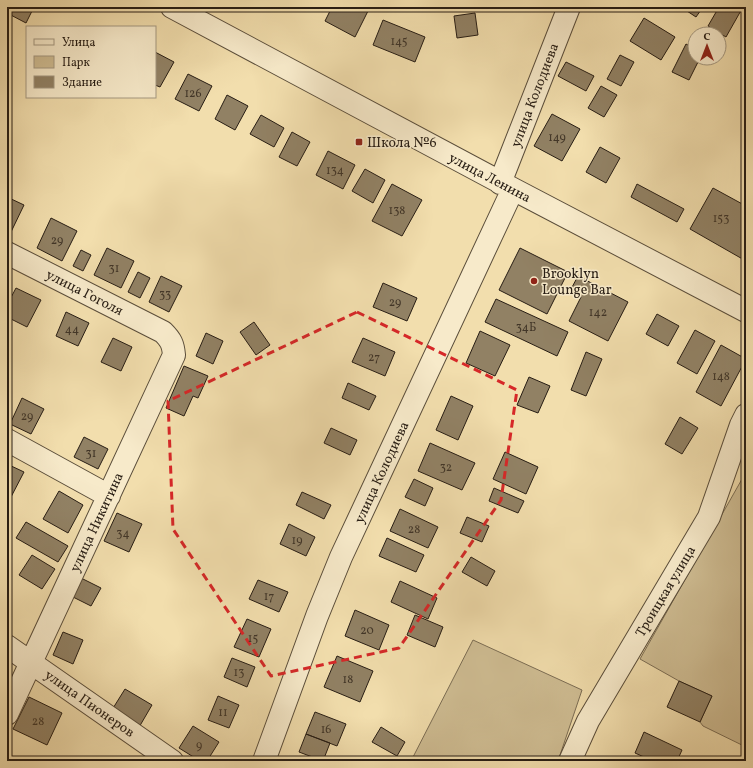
<svg xmlns="http://www.w3.org/2000/svg" width="753" height="768" font-family="Vollkorn,serif">
<rect width="100%" height="100%" fill="#f2dead"/>
<filter id="stains"><feTurbulence type="fractalNoise" baseFrequency=".005" numOctaves="4"/><feColorMatrix values="0 0 0 0 .2 0 0 0 0 .09 0 0 0 0 .02 0 0 0 .5 -.17"/></filter>
<radialGradient id="worn" r=".72"><stop offset=".6" stop-color="#630" stop-opacity="0"/><stop offset="1" stop-color="#630" stop-opacity=".3"/></radialGradient>
<path fill="#cfbd93" stroke="#7b6d54" d="M 746,472 L 746,747 L 703,726 L 700,722 L 712,696 L 679,681 L 640,659 Z
M 473,640 L 582,690 L 558,761 L 411,761 Z"/>
<path fill="#918164" stroke="#271d14" d="M 7,7 L 34,7 L 26,23 L 7,13 Z
M 332,7 L 370,7 L 355,37 L 325,21 Z
M 681,7 L 703,7 L 696,17 Z
M 719,7 L 743,7 L 726,37 L 708,26 Z
M 475,13 L 478,35 L 457,38 L 454,16 Z
M 644,18 L 675,37 L 661,60 L 630,41 Z
M 383,20 L 425,37 L 415,62 L 373,45 Z
M 686,44 L 695,49 L 695,58 L 700,58 L 689,80 L 672,72 Z
M 155,52 L 174,62 L 160,87 L 155,85 Z
M 620,55 L 634,62 L 621,86 L 607,79 Z
M 566,62 L 594,76 L 586,91 L 558,76 Z
M 188,74 L 212,86 L 199,111 L 175,99 Z
M 601,86 L 617,95 L 604,117 L 588,108 Z
M 227,95 L 248,106 L 235,130 L 215,119 Z
M 552,114 L 580,129 L 562,161 L 534,146 Z
M 261,115 L 284,128 L 274,147 L 250,134 Z
M 292,132 L 310,142 L 297,166 L 279,157 Z
M 600,147 L 620,158 L 606,183 L 586,172 Z
M 328,151 L 355,165 L 343,189 L 316,175 Z
M 365,169 L 385,180 L 373,203 L 352,191 Z
M 392,184 L 422,200 L 402,236 L 372,221 Z
M 637,184 L 684,209 L 677,222 L 631,197 Z
M 713,188 L 746,206 L 746,261 L 690,229 Z
M 7,197 L 24,205 L 11,232 L 7,230 Z
M 51,218 L 77,231 L 62,261 L 37,248 Z
M 107,248 L 134,261 L 121,288 L 94,275 Z
M 520,248 L 568,272 L 547,314 L 499,290 Z
M 81,250 L 91,255 L 83,271 L 73,266 Z
M 138,272 L 150,278 L 140,298 L 128,292 Z
M 161,276 L 182,286 L 169,312 L 149,302 Z
M 578,276 L 628,302 L 608,341 L 569,321 L 581,297 L 570,291 Z
M 383,283 L 417,298 L 407,321 L 373,307 Z
M 16,288 L 41,300 L 27,327 L 7,317 L 7,305 Z
M 496,299 L 568,332 L 557,356 L 485,322 Z
M 66,312 L 89,323 L 78,346 L 56,336 Z
M 657,314 L 679,326 L 668,346 L 646,334 Z
M 254,322 L 270,345 L 256,355 L 240,332 Z
M 695,330 L 715,341 L 697,374 L 677,363 Z
M 480,331 L 510,345 L 495,376 L 466,363 Z
M 206,333 L 223,341 L 213,364 L 196,356 Z
M 113,338 L 132,347 L 121,371 L 101,362 Z
M 363,338 L 395,352 L 385,376 L 352,362 Z
M 721,345 L 746,359 L 721,406 L 696,392 Z
M 586,352 L 602,359 L 586,396 L 571,390 Z
M 184,366 L 208,376 L 198,398 L 193,396 L 184,416 L 166,408 Z
M 529,377 L 550,386 L 538,413 L 517,405 Z
M 348,383 L 376,396 L 369,410 L 342,398 Z
M 451,396 L 473,406 L 458,440 L 436,430 Z
M 22,398 L 44,409 L 31,434 L 10,424 Z
M 680,417 L 698,428 L 682,454 L 665,444 Z
M 331,428 L 357,440 L 350,455 L 324,443 Z
M 84,437 L 108,449 L 98,469 L 74,457 Z
M 430,443 L 475,463 L 462,490 L 418,471 Z
M 505,452 L 538,467 L 526,494 L 493,479 Z
M 7,464 L 24,472 L 11,497 L 7,495 Z
M 414,479 L 433,488 L 425,506 L 405,497 Z
M 494,488 L 524,501 L 518,513 L 489,501 Z
M 59,491 L 83,505 L 68,533 L 43,519 Z
M 302,492 L 331,505 L 324,519 L 296,505 Z
M 400,509 L 438,527 L 428,548 L 390,531 Z
M 117,513 L 142,524 L 129,552 L 104,541 Z
M 467,517 L 489,526 L 482,542 L 460,533 Z
M 26,522 L 68,546 L 58,562 L 16,538 Z
M 289,524 L 315,537 L 306,556 L 280,544 Z
M 387,538 L 424,555 L 416,572 L 379,556 Z
M 32,555 L 55,569 L 42,589 L 19,575 Z
M 471,557 L 495,571 L 487,586 L 462,572 Z
M 81,578 L 101,588 L 91,606 L 71,596 Z
M 258,580 L 288,592 L 279,612 L 249,599 Z
M 400,581 L 437,598 L 428,619 L 391,602 Z
M 355,610 L 389,625 L 379,650 L 345,636 Z
M 415,615 L 443,627 L 435,647 L 407,635 Z
M 247,619 L 271,629 L 259,657 L 234,647 Z
M 63,632 L 83,640 L 73,664 L 53,655 Z
M 337,656 L 373,671 L 360,702 L 324,687 Z
M 232,658 L 255,667 L 247,687 L 224,677 Z
M 679,681 L 712,696 L 700,722 L 667,707 Z
M 125,689 L 152,705 L 138,729 L 110,713 Z
M 218,696 L 239,705 L 229,728 L 208,720 Z
M 29,697 L 62,713 L 47,745 L 13,729 Z
M 315,712 L 346,724 L 337,746 L 306,734 Z
M 193,726 L 219,742 L 207,761 L 200,761 L 179,748 Z
M 381,727 L 405,742 L 397,756 L 372,742 Z
M 644,732 L 682,750 L 677,761 L 653,761 L 635,753 Z
M 306,734 L 330,743 L 323,761 L 299,752 Z"/>
<g fill="none" stroke-linecap="round" stroke-linejoin="round">
<defs>
<path id="minor" d="M 172,7 L 513,189 L 746,311
M 500,183 L 569,7
M 7,253 L 163,332 C 171,340 173,344 174,355 L 7,714
M 7,440 L 109,496
M 7,646 L 172,761
M 264,761 L 317,616 L 341,557 L 513,189
M 570,761 L 588,721 L 709,517 L 741,425 L 746,415"/>
</defs>
<use href="#minor" stroke="#5a4d3a" stroke-width="24"/>
<use href="#minor" stroke="#f7eaca" stroke-width="22"/>
</g>
<path fill="none" stroke="#d62828" stroke-width="3" stroke-dasharray="8 5" stroke-linejoin="round" d="M 357,312 L 517,390 L 501,500 L 399,648 L 271,676 L 173,529 L 168,401 Z"/>
<g fill="#8f2418" stroke="#f7eaca" stroke-width="1.5">
<rect x="355" y="138" width="8" height="8" rx="2"/>
<circle cx="534" cy="281" r="4"/>
</g>
<g text-anchor="middle" stroke-width="3" stroke-linejoin="round" paint-order="stroke">
<g font-size="12" fill="#423628">
<text x="399" y="45">145</text>
<text x="193" y="97">126</text>
<text x="557" y="141">149</text>
<text x="335" y="174">134</text>
<text x="397" y="214">138</text>
<text x="721" y="222">153</text>
<text x="57" y="244">29</text>
<text x="114" y="272">31</text>
<text x="165" y="298">33</text>
<text x="395" y="306">29</text>
<text x="598" y="316">142</text>
<text x="526" y="331">34Б</text>
<text x="72" y="333">44</text>
<text x="374" y="361">27</text>
<text x="721" y="380">148</text>
<text x="27" y="420">29</text>
<text x="91" y="457">31</text>
<text x="446" y="471">32</text>
<text x="414" y="533">28</text>
<text x="123" y="537">34</text>
<text x="297" y="544">19</text>
<text x="269" y="600">17</text>
<text x="367" y="634">20</text>
<text x="253" y="642">15</text>
<text x="239" y="676">13</text>
<text x="348" y="683">18</text>
<text x="223" y="716">11</text>
<text x="38" y="725">28</text>
<text x="326" y="733">16</text>
<text x="199" y="749">9</text>
</g>
<g font-size="14" fill="#271d14" stroke="#f7eaca">
<text transform="translate(534 95) rotate(-69)" y="5">улица Колодиева</text>
<text transform="translate(490 177) rotate(28)" y="5">улица Ленина</text>
<text transform="translate(85 292) rotate(27)" y="5">улица Гоголя</text>
<text transform="translate(381 472) rotate(-65)" y="5">улица Колодиева</text>
<text transform="translate(96 522) rotate(-65)" y="5">улица Никитина</text>
<text transform="translate(665 591) rotate(-59)" y="5">Троицкая улица</text>
<text transform="translate(90 703) rotate(35)" y="5">улица Пионеров</text>
</g>
<g font-size="14" fill="#271d14" stroke="#f7eaca" text-anchor="start">
<text x="367" y="147">Школа №6</text>
<text x="542" y="278">Brooklyn<tspan x="542" dy="16">Lounge Bar</tspan></text>
</g>
</g>
<rect width="753" height="768" fill="none" stroke="#f2dead" stroke-width="24"/>
<rect x="8" y="8" width="737" height="752" fill="none" stroke="#271d14" stroke-width="2"/>
<rect x="12" y="12" width="729" height="744" fill="none" stroke="#271d14"/>
<rect x="26" y="26" width="130" height="72" fill="#f7eaca" stroke="#a49881"/>
<rect x="34" y="39" width="20" height="6" fill="#f7eaca" stroke="#a49881"/>
<text x="62" y="46" font-size="12" fill="#271d14">Улица</text>
<rect x="34" y="56" width="20" height="12" fill="#cfbd93" stroke="#a49881"/>
<text x="62" y="66" font-size="12" fill="#271d14">Парк</text>
<rect x="34" y="76" width="20" height="12" fill="#918164" stroke="#a49881"/>
<text x="62" y="86" font-size="12" fill="#271d14">Здание</text>
<g transform="translate(707 46)"><circle r="19" fill="#f7eaca" stroke="#a49881"/>
<path d="M0-3L7 15L0 10L-7 15Z" fill="#8f2418"/>
<text y="-6" font-size="11" font-weight="bold" text-anchor="middle" fill="#271d14">С</text>
</g>
<rect width="100%" height="100%" filter="url(#stains)"/>
<rect width="100%" height="100%" fill="url(#worn)"/>
</svg>
